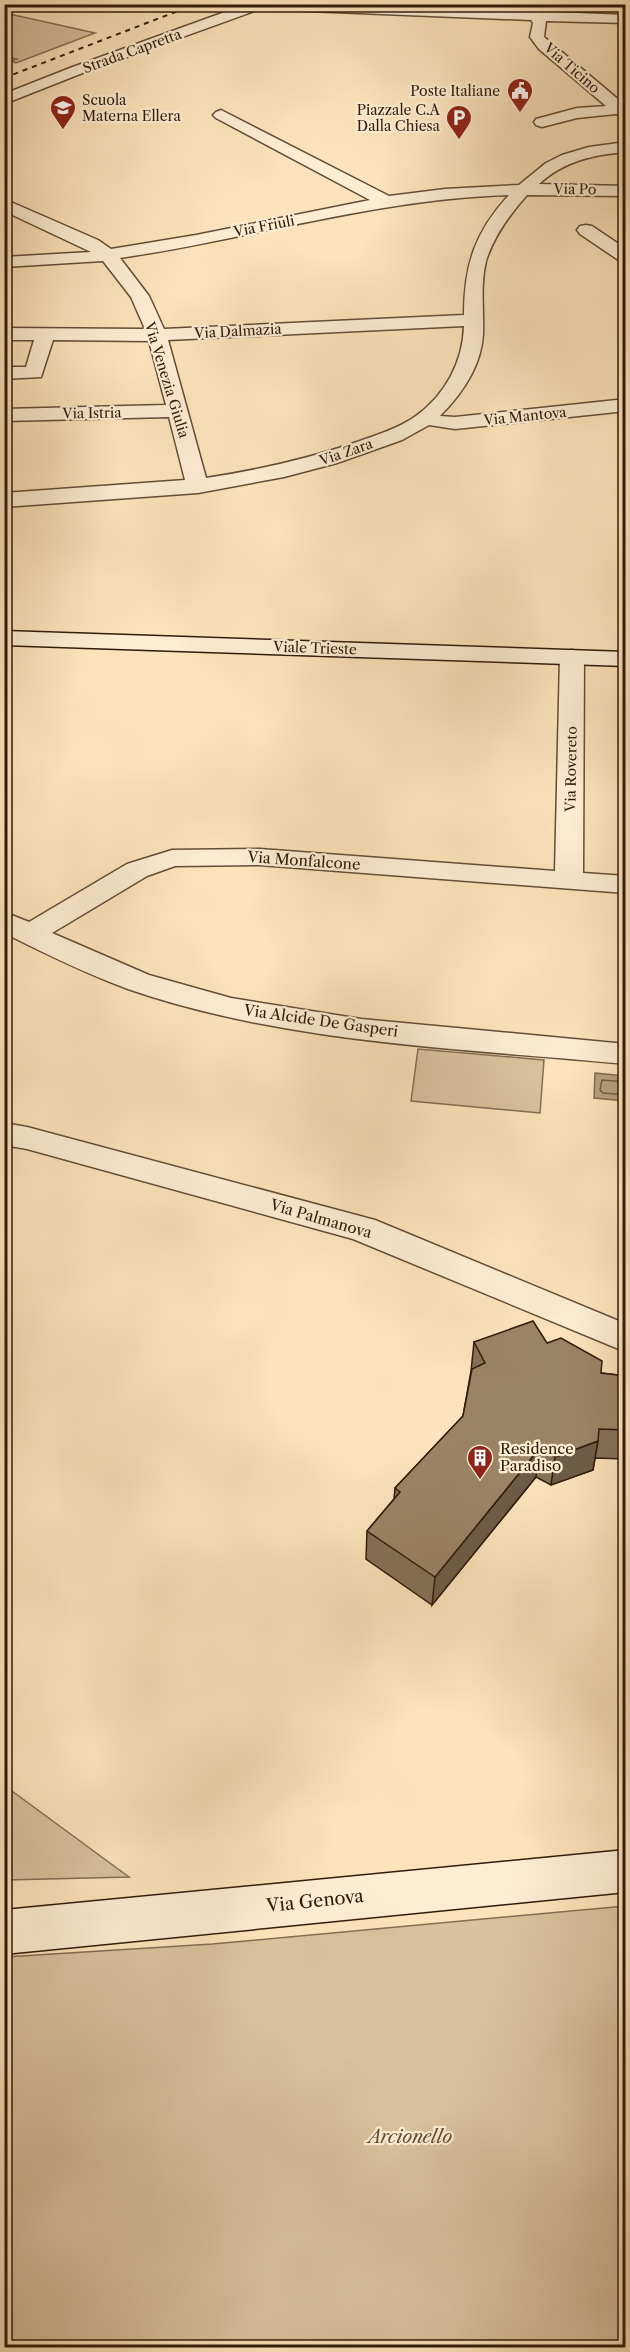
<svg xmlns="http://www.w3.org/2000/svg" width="630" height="2352" font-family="'Libre Caslon Text',serif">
<rect width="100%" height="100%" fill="#fce3bb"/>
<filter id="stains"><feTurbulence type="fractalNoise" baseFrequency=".00333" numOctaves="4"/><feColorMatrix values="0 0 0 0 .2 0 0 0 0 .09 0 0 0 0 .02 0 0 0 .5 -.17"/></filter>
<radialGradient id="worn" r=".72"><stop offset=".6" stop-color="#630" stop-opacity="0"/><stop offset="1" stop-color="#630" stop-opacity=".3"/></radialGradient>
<path fill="#d9c19d" stroke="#856e54" stroke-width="1.5" d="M 5,13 L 95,33 L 16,63 L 11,61 L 17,59 L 5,56 Z
M 418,1049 L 544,1060 L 540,1113 L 411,1101 Z
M 4,1786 L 5,1786 L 129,1877 L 5,1880 Z
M 625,1906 L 625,2347 L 5,2347 L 5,1957 L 212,1944 Z"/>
<path fill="#b79f7f" stroke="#816a50" stroke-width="1.5" d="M 595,1073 L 625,1076 L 625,1101 L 594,1098 Z"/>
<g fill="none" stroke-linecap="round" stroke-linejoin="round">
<path stroke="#745d44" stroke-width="1.5" d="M 626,1082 L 602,1080 L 600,1090 L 603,1093 L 626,1095"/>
<defs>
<path id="minor" d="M 247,4 L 354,4 L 626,15 L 626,23 L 546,21 L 544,37 L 626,106 L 626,119 L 616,114 L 577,118 L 542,127 L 536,125 L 534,122 L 536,119 L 577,108 L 606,106 L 539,49 L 530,37 L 533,23 L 531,20 L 260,9 L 80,74 L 4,104 L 4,94 L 70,68 Z
M 221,110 L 389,196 L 445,189 L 519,185 L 546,163 L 562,155 L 589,147 L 626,142 L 626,152 C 592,155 564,161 539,184 L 626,186 L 626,196 L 527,195 C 510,214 494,236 486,261 C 480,286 484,310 483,335 C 481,366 462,394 440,416 L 455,417 L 626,399 L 626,411 L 455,429 L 429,425 L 402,440 L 337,463 L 284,477 L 198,493 L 4,507 L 4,493 L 185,480 L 169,417 L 4,421 L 4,409 L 166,405 L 149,341 L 53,340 L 41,377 L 4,379 L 4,367 L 26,367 L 34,340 L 4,340 L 4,328 L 145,329 L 131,297 L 103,261 L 4,267 L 4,257 L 91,252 L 4,211 L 4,199 L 98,240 L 111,249 L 196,235 L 370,200 L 216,118 L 213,115 L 216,112 ZM 509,195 C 475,232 464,265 464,315 L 164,329 L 149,296 L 120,258 C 250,239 376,199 509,195 ZM 464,326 C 463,362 445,395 416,416 C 399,428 377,435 357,442 C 308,459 258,470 206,478 L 168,340 Z
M 586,225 L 592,226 L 626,249 L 626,262 L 620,261 L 580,234 L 577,230 L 580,226 Z
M 572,650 L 581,652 L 584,657 L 583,873 L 626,876 L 626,893 L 260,865 L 175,866 L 147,876 L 52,933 L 149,975 L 231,998 L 361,1019 L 626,1044 L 626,1064 C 460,1048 287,1044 128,989 C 89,975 42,952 4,933 L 4,912 L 29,922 L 127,864 L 172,850 L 260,849 L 555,871 L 560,657 L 563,652 Z
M 4,1123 L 27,1127 L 375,1220 L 626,1324 L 626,1352 L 353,1239 L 27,1149 L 4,1145 Z"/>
<path id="secondary" d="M 4,631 L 626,652 L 626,666 L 4,645 Z
M 626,1850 L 626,1892 L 4,1954 L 4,1910 Z"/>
</defs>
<use href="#minor" stroke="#644d36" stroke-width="3"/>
<use href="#secondary" stroke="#311b0a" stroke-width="3"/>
<use href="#minor" fill="#fdedd3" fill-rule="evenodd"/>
<use href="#secondary" fill="#fdedd3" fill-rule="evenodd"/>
<path stroke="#311b0a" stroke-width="2" stroke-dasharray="5 5" stroke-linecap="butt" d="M 4,78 L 196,4"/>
</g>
<path fill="#857158" stroke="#311b0a" stroke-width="1.5" d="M 474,1342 L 547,1343 L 601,1373 L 626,1376 L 626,1459 L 595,1458 L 593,1470 L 551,1485 L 536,1477 L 432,1605 L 366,1559 L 367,1531 L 394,1499 L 395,1488 L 463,1416 L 471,1371 Z"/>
<path fill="#6c5c47" stroke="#311b0a" stroke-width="1.5" d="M 598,1441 L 593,1470 L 551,1485 L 555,1457 Z
M 539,1449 L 536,1477 L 432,1605 L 435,1577 Z"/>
<path fill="#9b8366" stroke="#311b0a" stroke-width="1.5" d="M 533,1321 L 547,1343 L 561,1338 L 602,1361 L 601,1373 L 626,1376 L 626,1430 L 599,1429 L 598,1441 L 555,1457 L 539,1449 L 435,1577 L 367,1531 L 400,1492 L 395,1488 L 463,1416 L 472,1369 L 485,1363 L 474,1342 Z"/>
<defs>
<symbol id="civic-pin" viewBox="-11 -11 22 30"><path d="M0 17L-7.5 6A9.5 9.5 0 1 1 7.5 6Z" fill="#8f2418" stroke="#fdedd3"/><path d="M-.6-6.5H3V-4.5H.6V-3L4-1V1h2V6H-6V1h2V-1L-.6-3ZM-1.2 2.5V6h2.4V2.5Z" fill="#fff"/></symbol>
<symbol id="school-pin" viewBox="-11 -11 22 30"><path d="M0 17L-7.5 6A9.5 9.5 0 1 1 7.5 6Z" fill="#8f2418" stroke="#fdedd3"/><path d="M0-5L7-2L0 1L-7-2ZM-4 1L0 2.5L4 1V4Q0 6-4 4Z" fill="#fff"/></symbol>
<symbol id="parking-pin" viewBox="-11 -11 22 30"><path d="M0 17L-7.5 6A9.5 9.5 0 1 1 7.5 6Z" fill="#8f2418" stroke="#fdedd3"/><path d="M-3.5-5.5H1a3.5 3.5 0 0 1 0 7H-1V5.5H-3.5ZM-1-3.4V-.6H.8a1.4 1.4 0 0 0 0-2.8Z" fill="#fff"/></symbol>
<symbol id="building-pin" viewBox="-11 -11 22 30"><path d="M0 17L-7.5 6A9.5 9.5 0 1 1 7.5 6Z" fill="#8f2418" stroke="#fdedd3"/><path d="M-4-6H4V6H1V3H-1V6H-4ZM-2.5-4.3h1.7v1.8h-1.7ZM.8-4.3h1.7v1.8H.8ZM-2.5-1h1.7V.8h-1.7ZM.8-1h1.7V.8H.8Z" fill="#fff"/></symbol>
</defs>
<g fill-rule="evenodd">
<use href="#civic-pin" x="505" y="76" width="30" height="40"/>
<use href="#school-pin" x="48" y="93" width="30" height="40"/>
<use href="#parking-pin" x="444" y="103" width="30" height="40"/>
<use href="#building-pin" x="465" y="1443" width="30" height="40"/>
</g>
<g text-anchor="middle" stroke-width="4.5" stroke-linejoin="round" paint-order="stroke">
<g font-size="14" fill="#311b0a" stroke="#fdedd3">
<text transform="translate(132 51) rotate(-20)" y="5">Strada Capretta</text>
<text transform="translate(572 68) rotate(41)" y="5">Via Ticino</text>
<text transform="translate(575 189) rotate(1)" y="5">Via Po</text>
<text transform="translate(264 226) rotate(-11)" y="5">Via Friuli</text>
<text transform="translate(238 331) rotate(-3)" y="5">Via Dalmazia</text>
<text transform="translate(167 380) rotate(73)" y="5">Via Venezia Giulia</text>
<text transform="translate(92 413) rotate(-1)" y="5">Via Istria</text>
<text transform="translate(525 416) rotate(-6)" y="5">Via Mantova</text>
<text transform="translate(346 452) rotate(-19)" y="5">Via Zara</text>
<text transform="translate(315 648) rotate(2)" y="5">Viale Trieste</text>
<text transform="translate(571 769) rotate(-89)" y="5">Via Rovereto</text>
</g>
<g font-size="14" fill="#311b0a" stroke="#fdedd3" text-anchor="end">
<text x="500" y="96">Poste Italiane</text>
<text x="82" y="105" text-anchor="start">Scuola<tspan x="82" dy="16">Materna Ellera</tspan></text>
<text x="440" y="115">Piazzale C.A<tspan x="440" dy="16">Dalla Chiesa</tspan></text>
</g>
<g font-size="15" fill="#311b0a" stroke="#fdedd3">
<text transform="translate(304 861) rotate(4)" y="5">Via Monfalcone</text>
<text transform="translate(321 1021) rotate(8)" y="5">Via Alcide De Gasperi</text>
<text transform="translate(321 1219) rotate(16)" y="5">Via Palmanova</text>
</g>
<g font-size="15" fill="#311b0a" stroke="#fdedd3" text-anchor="start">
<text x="500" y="1454">Residence<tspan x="500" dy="17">Paradiso</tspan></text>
</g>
<g font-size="18" fill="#311b0a" stroke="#fdedd3">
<text transform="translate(315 1901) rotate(-6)" y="6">Via Genova</text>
</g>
<g font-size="18" font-style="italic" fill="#634d36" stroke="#fdedd3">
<text x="410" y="2143">Arcionello</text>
</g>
</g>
<rect width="630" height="2352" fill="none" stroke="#fce3bb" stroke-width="24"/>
<rect x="6" y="6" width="618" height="2340" fill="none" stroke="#311b0a" stroke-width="3"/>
<rect x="12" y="12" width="606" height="2328" fill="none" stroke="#311b0a" stroke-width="1.5"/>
<rect width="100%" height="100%" filter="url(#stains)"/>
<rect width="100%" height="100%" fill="url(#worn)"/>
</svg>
